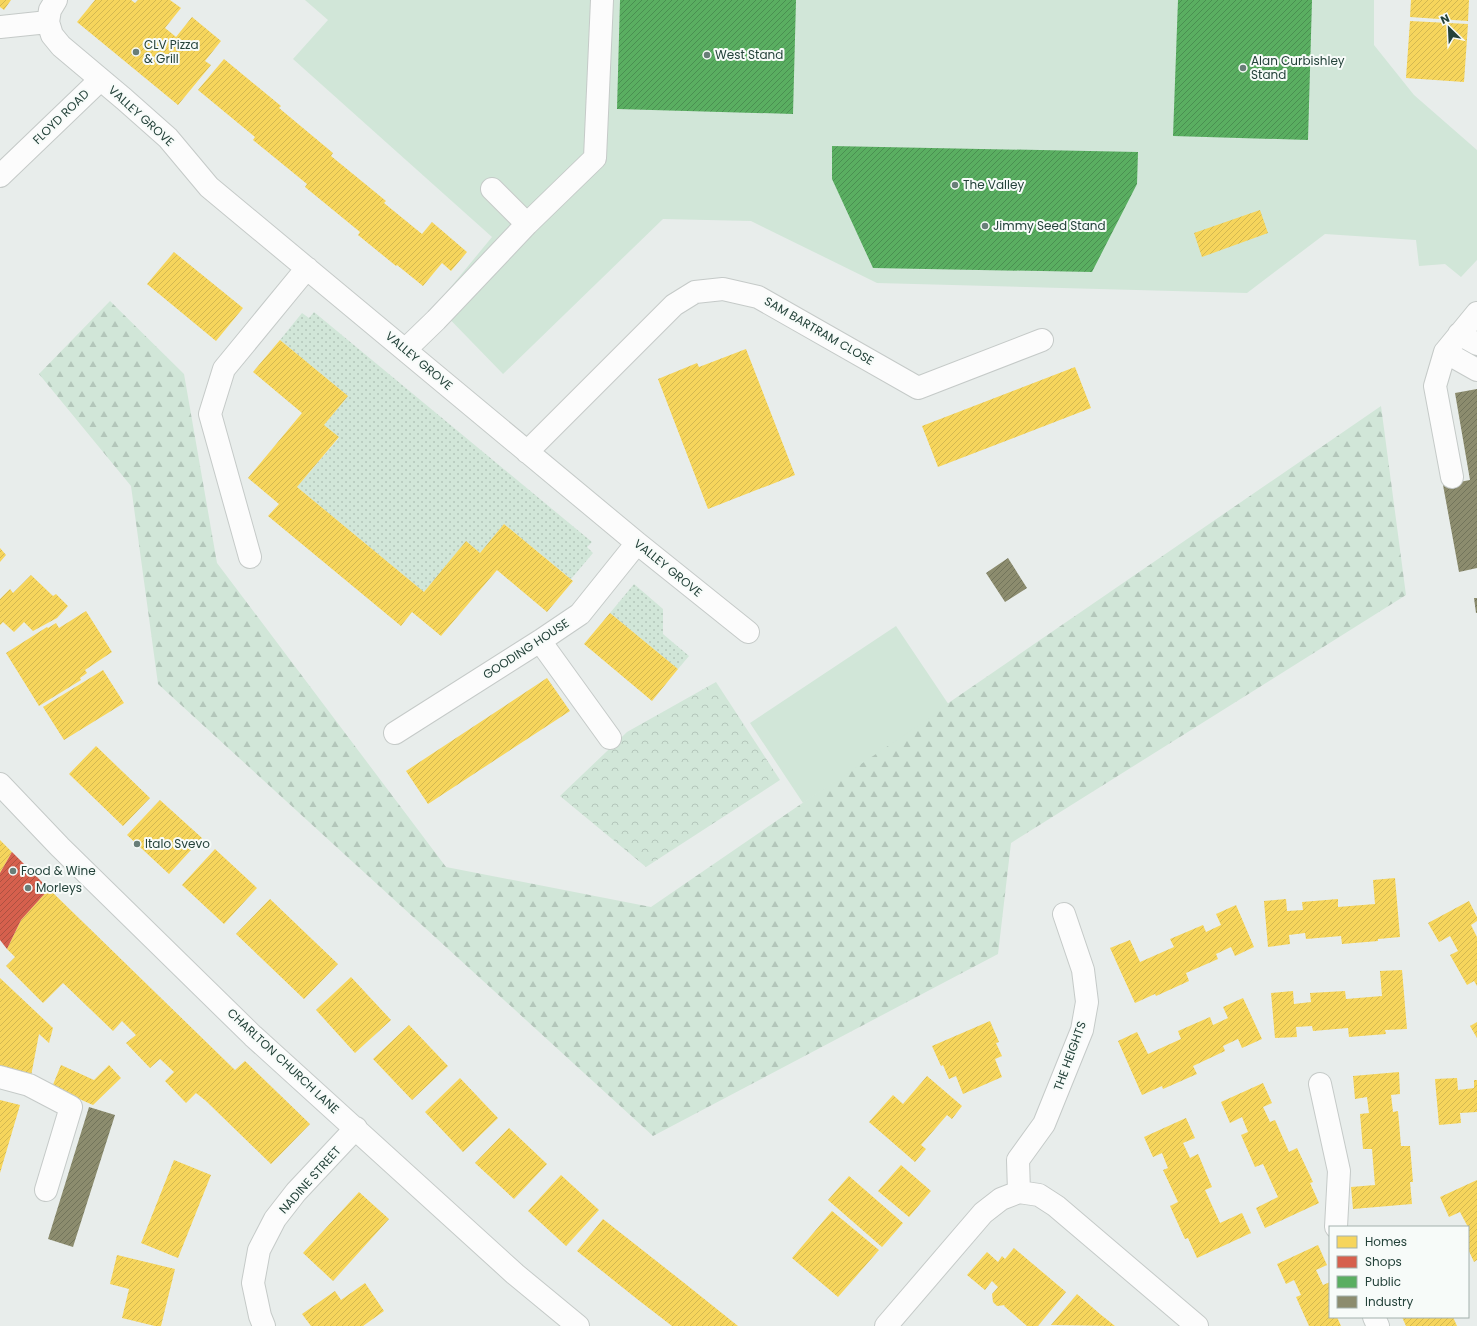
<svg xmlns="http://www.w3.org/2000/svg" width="1477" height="1326" font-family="Poppins,sans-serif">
<defs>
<pattern id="grass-dots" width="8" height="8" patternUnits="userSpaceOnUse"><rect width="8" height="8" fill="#d1e6d8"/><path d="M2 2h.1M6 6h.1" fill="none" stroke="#b3c6ba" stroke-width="1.8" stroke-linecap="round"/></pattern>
<pattern id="forest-firs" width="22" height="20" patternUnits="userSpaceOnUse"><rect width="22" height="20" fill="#d1e6d8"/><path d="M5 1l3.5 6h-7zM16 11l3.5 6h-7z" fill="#b3c6ba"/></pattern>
<pattern id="park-crowns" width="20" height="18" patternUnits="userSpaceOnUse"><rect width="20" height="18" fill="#d1e6d8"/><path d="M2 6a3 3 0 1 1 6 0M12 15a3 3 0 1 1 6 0" fill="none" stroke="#b3c6ba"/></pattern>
<pattern id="homes-hatch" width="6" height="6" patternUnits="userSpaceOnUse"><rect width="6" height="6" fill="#f6d55c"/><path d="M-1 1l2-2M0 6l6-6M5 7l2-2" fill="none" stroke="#d3b851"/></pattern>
<pattern id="shops-hatch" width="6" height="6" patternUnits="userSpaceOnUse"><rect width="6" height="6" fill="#d6604d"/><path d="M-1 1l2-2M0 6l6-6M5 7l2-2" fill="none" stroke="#ad5141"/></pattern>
<pattern id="public-hatch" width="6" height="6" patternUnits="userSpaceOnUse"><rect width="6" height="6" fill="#5aae61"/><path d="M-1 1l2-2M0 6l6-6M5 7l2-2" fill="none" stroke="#4a8f51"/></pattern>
<pattern id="industry-hatch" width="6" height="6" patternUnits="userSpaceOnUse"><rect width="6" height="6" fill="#8c8c6e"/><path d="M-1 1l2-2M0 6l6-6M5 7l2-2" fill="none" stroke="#72745b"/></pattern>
</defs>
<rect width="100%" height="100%" fill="#e8edeb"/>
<path fill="url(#grass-dots)" d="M 314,312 L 592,542 L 587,547 L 593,553 L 571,579 L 504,524 L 480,553 L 466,542 L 424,592 L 297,487 L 339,438 L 324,425 L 348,396 L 280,340 L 302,313 L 309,318 Z
M 634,584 L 663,609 L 663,634 L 689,656 L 678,669 L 610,613 Z"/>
<path fill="url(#forest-firs)" d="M 110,301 L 184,374 L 217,563 L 446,867 L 651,907 L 1381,406 L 1406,595 L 1011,843 L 998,954 L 653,1136 L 158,684 L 131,486 L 39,374 Z"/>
<path fill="url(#park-crowns)" d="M 716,682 L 780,780 L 646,867 L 560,796 L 627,732 Z"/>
<path fill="#d1e6d8" d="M 305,0 L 1374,0 L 1374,45 L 1414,95 L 1477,150 L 1477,260 L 1461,277 L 1445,264 L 1419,266 L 1416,240 L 1325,234 L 1247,293 L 877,283 L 751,221 L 663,219 L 503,374 L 436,305 L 492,237 L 293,59 L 328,20 Z
M 896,626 L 949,705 L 803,803 L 750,723 Z"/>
<path fill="url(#homes-hatch)" d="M 0,0 L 11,0 L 4,10 L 0,7 Z
M 95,0 L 131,0 L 135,3 L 138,0 L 170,0 L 181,8 L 165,28 L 170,32 L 176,37 L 192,17 L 221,41 L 205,61 L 211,65 L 178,105 L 77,22 Z
M 1411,0 L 1469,0 L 1468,21 L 1410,17 Z
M 1410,21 L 1468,24 L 1464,82 L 1406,78 Z
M 224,59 L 281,106 L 279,108 L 333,153 L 331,156 L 386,201 L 384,203 L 422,234 L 432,222 L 467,252 L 451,271 L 442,263 L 423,286 L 397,265 L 396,266 L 358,235 L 360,232 L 305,187 L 307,184 L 253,140 L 255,137 L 198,90 Z
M 1260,210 L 1268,233 L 1202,257 L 1194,233 Z
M 174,252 L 243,308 L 216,341 L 147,284 Z
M 280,340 L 348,396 L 324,425 L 339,437 L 297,487 L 424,592 L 466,541 L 480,553 L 504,524 L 573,581 L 547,612 L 497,570 L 441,636 L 412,612 L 401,626 L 268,516 L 279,504 L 248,478 L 302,413 L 253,372 Z
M 746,349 L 795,475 L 708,509 L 658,379 L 697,363 L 699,367 Z
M 1075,367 L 1091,408 L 938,467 L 922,426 Z
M 0,548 L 6,555 L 0,562 Z
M 31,575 L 53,596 L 56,594 L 68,606 L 57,618 L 33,631 L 24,622 L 14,632 L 3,622 L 0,625 L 0,599 L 10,589 L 13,593 Z
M 86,611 L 112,652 L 85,670 L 87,673 L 80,678 L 81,680 L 39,706 L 6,653 L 47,627 L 48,628 L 56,623 L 59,628 Z
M 610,613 L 678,669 L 652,701 L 584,644 Z
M 103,670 L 124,703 L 64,740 L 43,707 Z
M 547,678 L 570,711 L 428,804 L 406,771 Z
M 96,746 L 150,798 L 123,826 L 69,774 Z
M 160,800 L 202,838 L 169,874 L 127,835 Z
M 0,840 L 12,852 L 0,873 Z
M 215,849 L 257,888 L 224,924 L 182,885 Z
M 1395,878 L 1400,937 L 1378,939 L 1378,941 L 1342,944 L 1341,936 L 1306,939 L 1305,933 L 1289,935 L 1290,944 L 1268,947 L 1264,901 L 1286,899 L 1287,911 L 1303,910 L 1302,902 L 1338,899 L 1338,907 L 1375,904 L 1373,880 Z
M 49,889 L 235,1070 L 245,1061 L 310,1124 L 271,1164 L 206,1101 L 196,1093 L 186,1103 L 165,1081 L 174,1072 L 160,1059 L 150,1068 L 126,1043 L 136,1035 L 122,1021 L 113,1031 L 63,983 L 43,1003 L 6,966 L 15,957 L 7,949 L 21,920 Z
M 270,899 L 338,964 L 304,999 L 236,934 Z
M 1469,901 L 1477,917 L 1477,921 L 1471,925 L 1477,937 L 1477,986 L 1474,981 L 1467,985 L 1450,955 L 1458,951 L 1450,936 L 1439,942 L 1428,923 Z
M 1236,905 L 1254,947 L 1235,956 L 1231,947 L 1216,954 L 1218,959 L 1186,973 L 1189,981 L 1156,996 L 1155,994 L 1135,1003 L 1110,948 L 1130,940 L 1140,962 L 1174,947 L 1170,939 L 1203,925 L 1206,932 L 1221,925 L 1216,914 Z
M 1402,970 L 1407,1029 L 1385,1030 L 1386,1034 L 1349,1037 L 1348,1028 L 1313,1031 L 1312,1026 L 1296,1027 L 1297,1037 L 1275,1038 L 1271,993 L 1293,991 L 1294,1004 L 1311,1002 L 1310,993 L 1345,991 L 1346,999 L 1382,996 L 1380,971 Z
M 351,977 L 391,1020 L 355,1053 L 316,1010 Z
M 0,978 L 53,1028 L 49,1043 L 39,1034 L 31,1076 L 0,1067 Z
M 1243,998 L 1262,1039 L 1242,1048 L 1238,1039 L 1223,1046 L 1225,1051 L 1193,1066 L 1197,1074 L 1163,1089 L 1162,1086 L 1142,1095 L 1118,1041 L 1137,1032 L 1148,1054 L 1181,1039 L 1178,1031 L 1210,1017 L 1213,1025 L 1228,1018 L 1223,1007 Z
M 990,1021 L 999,1042 L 996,1043 L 1002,1056 L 995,1059 L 1002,1077 L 963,1094 L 956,1076 L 949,1079 L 943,1065 L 941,1066 L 932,1046 Z
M 1477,1022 L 1477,1038 L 1470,1026 Z
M 409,1025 L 448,1066 L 412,1100 L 373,1059 Z
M 61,1065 L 94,1080 L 109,1065 L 121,1078 L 93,1105 L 52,1087 Z
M 1399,1072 L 1400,1094 L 1391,1095 L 1393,1112 L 1398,1111 L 1401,1146 L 1410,1146 L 1413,1182 L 1410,1182 L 1412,1204 L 1353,1209 L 1351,1187 L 1375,1185 L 1372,1149 L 1363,1149 L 1360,1114 L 1369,1113 L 1367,1097 L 1355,1099 L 1353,1076 Z
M 927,1076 L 962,1106 L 952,1119 L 947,1115 L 921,1145 L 926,1149 L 915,1162 L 869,1122 L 893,1095 L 903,1104 Z
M 460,1078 L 498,1118 L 463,1152 L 425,1112 Z
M 1457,1078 L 1458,1090 L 1474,1088 L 1474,1080 L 1477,1080 L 1477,1112 L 1460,1113 L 1461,1123 L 1439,1125 L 1435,1079 Z
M 1263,1083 L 1272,1103 L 1263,1107 L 1270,1122 L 1275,1120 L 1289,1152 L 1297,1148 L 1313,1182 L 1310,1183 L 1319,1203 L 1265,1228 L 1256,1208 L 1278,1197 L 1263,1164 L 1255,1167 L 1241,1135 L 1248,1132 L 1242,1117 L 1230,1123 L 1221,1102 Z
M 0,1100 L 20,1105 L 0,1173 Z
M 1186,1118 L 1195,1138 L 1183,1143 L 1190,1158 L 1198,1154 L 1212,1187 L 1205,1190 L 1220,1223 L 1242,1213 L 1251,1233 L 1197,1258 L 1188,1238 L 1185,1239 L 1170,1206 L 1178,1202 L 1163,1170 L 1168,1168 L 1162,1153 L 1153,1157 L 1144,1137 Z
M 509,1128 L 547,1164 L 514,1199 L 475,1163 Z
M 174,1160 L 211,1175 L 178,1258 L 141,1243 Z
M 901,1165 L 931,1191 L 909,1217 L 878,1191 Z
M 561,1175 L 599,1210 L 566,1246 L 528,1211 Z
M 849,1176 L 903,1223 L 882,1247 L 828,1200 Z
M 1477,1180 L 1477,1260 L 1474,1262 L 1468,1249 L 1468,1227 L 1460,1212 L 1449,1217 L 1440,1197 Z
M 359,1192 L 389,1219 L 333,1281 L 303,1253 Z
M 832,1211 L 879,1250 L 838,1297 L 792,1258 Z
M 603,1219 L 683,1282 L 738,1326 L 672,1326 L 637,1299 L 577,1251 Z
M 1318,1245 L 1327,1265 L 1316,1270 L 1323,1285 L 1330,1282 L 1330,1317 L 1337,1317 L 1341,1326 L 1309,1326 L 1296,1297 L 1301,1295 L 1294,1280 L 1286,1284 L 1277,1264 Z
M 1014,1248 L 1066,1292 L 1038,1326 L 1027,1326 L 1004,1306 L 1005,1305 L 997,1306 L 993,1302 L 992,1294 L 998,1287 L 992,1281 L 985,1290 L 967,1275 L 987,1252 L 998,1262 L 1002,1256 L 1005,1259 Z
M 117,1255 L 175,1269 L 161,1326 L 155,1326 L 122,1318 L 129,1289 L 110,1284 Z
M 365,1283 L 384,1311 L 363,1326 L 311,1326 L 302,1314 L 335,1291 L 341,1300 Z
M 1077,1294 L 1100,1314 L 1115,1326 L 1051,1325 Z
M 1402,1317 L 1453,1317 L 1457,1326 L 1406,1326 Z"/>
<path fill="url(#shops-hatch)" d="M 12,852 L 49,889 L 21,920 L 7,949 L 0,940 L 0,873 Z"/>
<path fill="url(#public-hatch)" d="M 620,0 L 796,0 L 793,114 L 617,109 Z
M 1178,0 L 1312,0 L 1308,140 L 1173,136 Z
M 832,146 L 1138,152 L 1137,184 L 1092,272 L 873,268 L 832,179 Z"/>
<path fill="url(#industry-hatch)" d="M 1477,389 L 1477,568 L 1459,572 L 1443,485 L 1470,480 L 1455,393 Z
M 1008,558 L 1027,588 L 1005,602 L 986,573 Z
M 1474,598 L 1477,598 L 1477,613 L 1476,613 Z
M 89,1107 L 115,1115 L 73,1247 L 48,1239 Z"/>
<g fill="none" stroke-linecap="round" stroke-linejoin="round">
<defs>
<path id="minor" d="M 56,0 L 50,10 L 48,22 L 52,35 L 61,46 L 124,99 L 168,138 L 209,187 L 637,543 L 748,632
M 0,27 L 48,22
M 0,176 L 100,80
M 492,189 L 527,224
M 1477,313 L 1445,352 L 1477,370
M 1459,334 L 1477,344
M 405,350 L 436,320 L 527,224 L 595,158 L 602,0
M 1445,352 L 1435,386 L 1452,477
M 527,452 L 674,305 L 695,292 L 723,289 L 758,297 L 918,388 L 1042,340
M 250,557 L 210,414 L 224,369 L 307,268
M 540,641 L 610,738
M 395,733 L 540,641 L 580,614 L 637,543
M 0,784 L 60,847 L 253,1036 L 515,1274 L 578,1326
M 0,1077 L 29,1085 L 71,1107 L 46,1190
M 1320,1084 L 1339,1171 L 1336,1227
M 1019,1192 L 1039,1195 L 1056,1206 L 1197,1326
M 1374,1317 L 1378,1326
M 264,1326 L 260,1316 L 253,1283 L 259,1250 L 275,1219 L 296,1192 L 356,1128
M 886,1326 L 983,1213 L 1001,1199 L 1019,1192 L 1018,1160 L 1044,1124 L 1082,1030 L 1087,1002 L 1083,970 L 1064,914"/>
</defs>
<use href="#minor" stroke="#c5cac8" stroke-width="24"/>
<use href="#minor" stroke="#fcfcfc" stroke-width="22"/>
</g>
<g fill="#697e78" stroke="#f7fbf9" stroke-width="1.5">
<circle cx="136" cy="52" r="4"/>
<circle cx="707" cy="55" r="4"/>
<circle cx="1243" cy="68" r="4"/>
<circle cx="955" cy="185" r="4"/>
<circle cx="985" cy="226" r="4"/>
<circle cx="137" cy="844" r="4"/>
<circle cx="13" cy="871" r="4"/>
<circle cx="28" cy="888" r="4"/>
</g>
<g text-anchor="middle" stroke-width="4" stroke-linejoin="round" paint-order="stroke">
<g font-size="12" fill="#24423a" stroke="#f7fbf9" text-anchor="start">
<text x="144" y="49">CLV Pizza<tspan x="144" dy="14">&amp; Grill</tspan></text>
<text x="715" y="59">West Stand</text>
<text x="1251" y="65">Alan Curbishley<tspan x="1251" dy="14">Stand</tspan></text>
<text x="963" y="189">The Valley</text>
<text x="993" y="230">Jimmy Seed Stand</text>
<text x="145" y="848">Italo Svevo</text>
<text x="21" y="875">Food &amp; Wine</text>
<text x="36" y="892">Morleys</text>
</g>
<g font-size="12" fill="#24423a" stroke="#f7fbf9">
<text transform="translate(141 116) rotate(42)" y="4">VALLEY GROVE</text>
<text transform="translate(61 117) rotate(-44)" y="4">FLOYD ROAD</text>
<text transform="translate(819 331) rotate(30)" y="4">SAM BARTRAM CLOSE</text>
<text transform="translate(419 361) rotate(40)" y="4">VALLEY GROVE</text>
<text transform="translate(668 568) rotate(39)" y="4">VALLEY GROVE</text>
<text transform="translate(526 649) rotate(-33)" y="4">GOODING HOUSE</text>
<text transform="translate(1070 1056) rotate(-70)" y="4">THE HEIGHTS</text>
<text transform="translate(283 1061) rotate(43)" y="4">CHARLTON CHURCH LANE</text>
<text transform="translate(310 1180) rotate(-48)" y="4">NADINE STREET</text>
</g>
</g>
<rect x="1329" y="1226" width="140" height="92" fill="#f7fbf9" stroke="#a3b1ad"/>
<rect x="1337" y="1236" width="20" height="12" fill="#f6d55c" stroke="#a3b1ad"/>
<text x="1365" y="1246" font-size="12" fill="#24423a">Homes</text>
<rect x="1337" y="1256" width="20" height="12" fill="#d6604d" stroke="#a3b1ad"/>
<text x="1365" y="1266" font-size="12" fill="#24423a">Shops</text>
<rect x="1337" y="1276" width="20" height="12" fill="#5aae61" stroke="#a3b1ad"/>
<text x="1365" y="1286" font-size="12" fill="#24423a">Public</text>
<rect x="1337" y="1296" width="20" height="12" fill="#8c8c6e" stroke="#a3b1ad"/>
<text x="1365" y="1306" font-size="12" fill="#24423a">Industry</text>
<g transform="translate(1449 28) rotate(336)" stroke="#f7fbf9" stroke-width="3" paint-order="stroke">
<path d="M0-3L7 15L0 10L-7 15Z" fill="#24423a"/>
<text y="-6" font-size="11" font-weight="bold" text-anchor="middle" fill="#24423a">N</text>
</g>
</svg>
